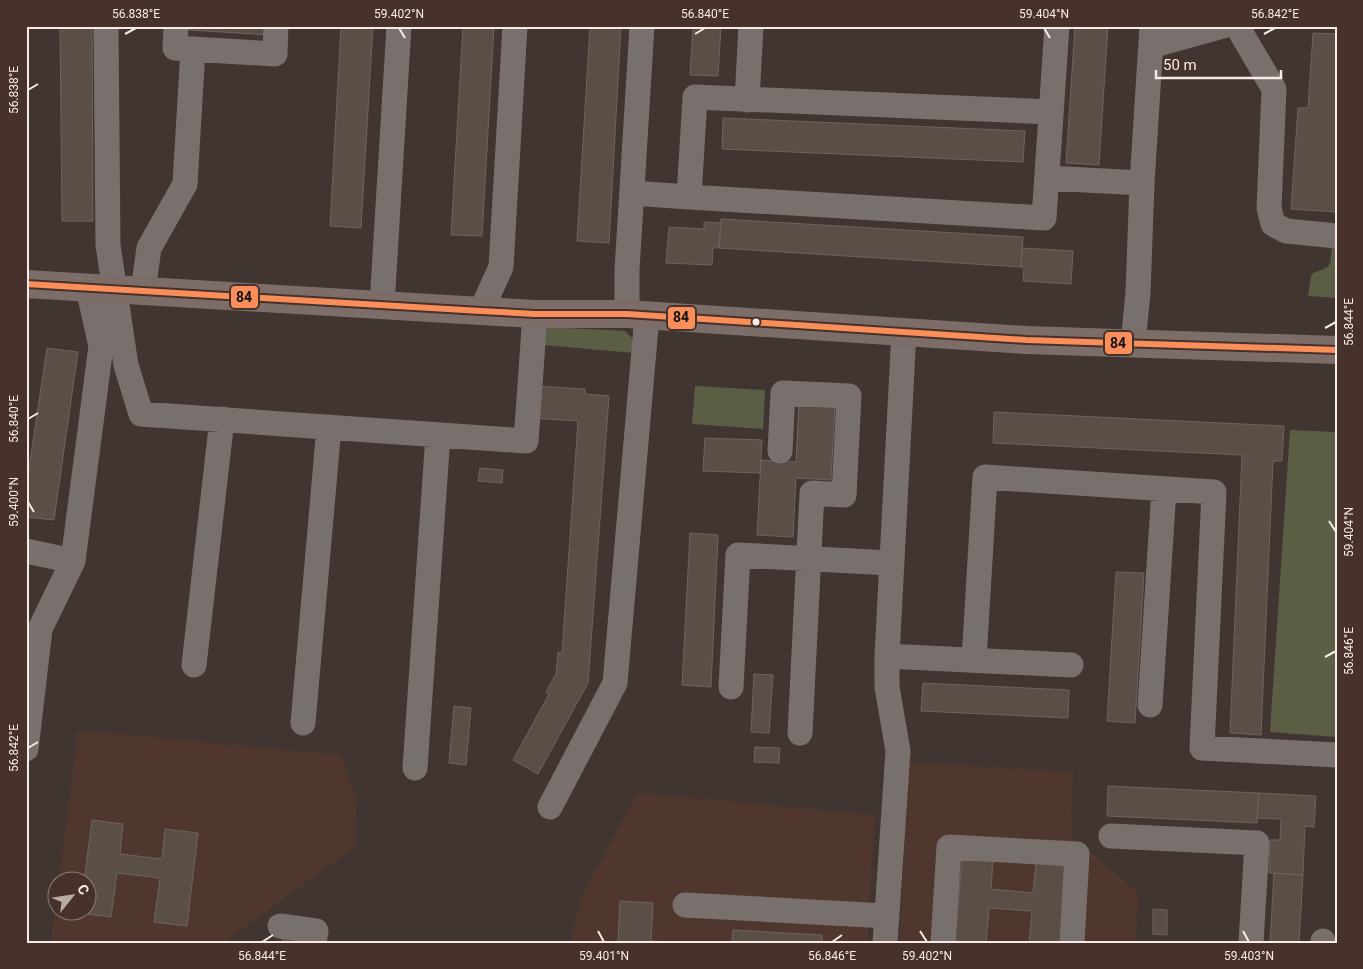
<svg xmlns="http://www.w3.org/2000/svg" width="1363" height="969" font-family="Roboto,sans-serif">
<rect width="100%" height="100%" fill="#403530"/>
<path fill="#4f372d" d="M 78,730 L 341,755 L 357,802 L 355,847 L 223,943 L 51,943 L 57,893 L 58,912 L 88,912 L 88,882 L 59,881 Z
M 909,762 L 1073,772 L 1071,835 L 1139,894 L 1135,943 L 899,943 Z
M 640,793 L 875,815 L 867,943 L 570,943 L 581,898 L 634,798 Z"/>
<path fill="#5b5d45" d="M 1332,248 L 1337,248 L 1337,298 L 1308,296 L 1311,276 L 1313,273 L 1326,268 L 1330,264 Z
M 547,327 L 625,331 L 633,339 L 634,353 L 543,345 Z
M 695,386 L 765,390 L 763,429 L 692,424 Z
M 1290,430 L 1337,432 L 1337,737 L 1270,732 Z"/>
<path fill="#5a4e47" stroke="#6d645f" d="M 60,26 L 92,26 L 93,221 L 62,221 Z
M 189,26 L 270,26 L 270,35 L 189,30 Z
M 341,26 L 373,26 L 361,228 L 330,226 Z
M 463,26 L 494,26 L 482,236 L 451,235 Z
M 590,26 L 621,26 L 609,243 L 577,241 Z
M 693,26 L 721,26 L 718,76 L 690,75 Z
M 1075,26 L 1108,26 L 1099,165 L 1066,163 Z
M 1313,33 L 1337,34 L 1337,212 L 1291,209 L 1298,108 L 1308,108 Z
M 723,118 L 1025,131 L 1023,162 L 722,149 Z
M 721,219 L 1023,237 L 1021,267 L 719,248 Z
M 704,222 L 721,223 L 719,248 L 713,248 L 712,265 L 666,263 L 669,227 L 704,229 Z
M 1022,248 L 1073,251 L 1071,284 L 1023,281 L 1024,267 L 1021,267 Z
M 47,348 L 78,352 L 54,520 L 26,517 L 26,488 Z
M 535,386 L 585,389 L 585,394 L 609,396 L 588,683 L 538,774 L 513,760 L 549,694 L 546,692 L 556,674 L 558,652 L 562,653 L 578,421 L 533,418 Z
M 799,403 L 835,405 L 831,480 L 796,478 L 793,537 L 757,535 L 761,460 L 796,462 Z
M 994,412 L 1284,426 L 1282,461 L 1273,461 L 1261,735 L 1230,733 L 1242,455 L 993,443 Z
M 705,438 L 762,440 L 760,473 L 703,471 Z
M 480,468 L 503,470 L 502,483 L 478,481 Z
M 690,533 L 718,535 L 711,687 L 682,685 Z
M 1116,572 L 1144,573 L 1135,723 L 1107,721 Z
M 754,674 L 773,675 L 769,733 L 751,732 Z
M 923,683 L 1069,690 L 1068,718 L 921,711 Z
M 454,706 L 471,708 L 466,765 L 449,763 Z
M 755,747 L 780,748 L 779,763 L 754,762 Z
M 1108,786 L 1259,793 L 1257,823 L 1107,816 Z
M 1259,793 L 1316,796 L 1314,827 L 1305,826 L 1303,875 L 1269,873 L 1270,840 L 1280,840 L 1281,819 L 1257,818 Z
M 92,820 L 123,824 L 120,854 L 162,859 L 165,829 L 198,833 L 187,926 L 154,922 L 160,878 L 117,873 L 111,917 L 80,913 L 81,912 L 88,912 L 88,882 L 84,882 Z
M 962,857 L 993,859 L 991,889 L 1033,893 L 1036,863 L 1068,866 L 1062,943 L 1029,943 L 1032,911 L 989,908 L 986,943 L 955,943 Z
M 1274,873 L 1303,875 L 1299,943 L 1270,943 Z
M 620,901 L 653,903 L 651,941 L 682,943 L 618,943 Z
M 1153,909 L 1167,910 L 1167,935 L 1153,934 Z
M 733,930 L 822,935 L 822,943 L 732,943 Z
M 283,936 L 304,939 L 303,943 L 282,943 Z"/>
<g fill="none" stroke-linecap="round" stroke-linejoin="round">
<path stroke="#78706c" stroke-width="25" d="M 106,26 L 108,245 L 126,365 L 141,414 L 526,441 L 535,314
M 176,26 L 175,48 L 275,54 L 276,26
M 1237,26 L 1274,89 L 1269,208 L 1273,224 L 1286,231 L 1337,236
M 1151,46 L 1223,26
M 747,100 L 751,26
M 1047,178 L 1142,183
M 632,193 L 689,197 L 695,97 L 1051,112
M 689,197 L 1044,218 L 1057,26
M 143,291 L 149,248 L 185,184 L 193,49
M 382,305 L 399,26
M 481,311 L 501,267 L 515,26
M 627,314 L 627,270 L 642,26
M 1133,343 L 1138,293 L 1142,183 L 1152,26
M 780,451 L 783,393 L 849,396 L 844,495 L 812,493 L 800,733
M 26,551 L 73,561
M 887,656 L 1071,665
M 974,660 L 985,477 L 1214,492 L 1202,748 L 1337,755
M 194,665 L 222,419
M 731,687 L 738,555 L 891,563
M 1150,705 L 1164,489
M 303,723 L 329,427
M 26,749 L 40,629 L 73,561 L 101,346 L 88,288
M 415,768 L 438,435
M 550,807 L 615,683 L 647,316
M 1111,836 L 1257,843 L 1251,943
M 685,905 L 887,916
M 280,926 L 316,931 L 314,943
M 885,943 L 898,751 L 887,687 L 887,656 L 904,331
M 943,943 L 949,847 L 1077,854 L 1072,943
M 1323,943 L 1323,941"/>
<path stroke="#7c6d69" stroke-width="28" d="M 26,284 L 481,311 L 535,314 L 627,314 L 1026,340 L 1337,350"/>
<defs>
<path id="bus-1" d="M 26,284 L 481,311 L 535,314 L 627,314 L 1026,340 L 1337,350"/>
</defs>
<use href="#bus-1" stroke="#46322a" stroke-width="10"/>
<use href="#bus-1" stroke="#fa8e5a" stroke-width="6"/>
</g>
<path fill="none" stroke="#f8ebe6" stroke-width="2" d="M 399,28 L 405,38M 1044,28 L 1050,38M 125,34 L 136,28M 695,34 L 705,28M 1264,34 L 1275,28M 28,90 L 38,84M 1325,328 L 1336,322M 28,419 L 38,413M 28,502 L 34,512M 1329,521 L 1336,532M 1325,657 L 1336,651M 28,748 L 38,742M 598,931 L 604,942M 920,931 L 927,942M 1243,931 L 1249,942M 262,942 L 273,935M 832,942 L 842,935"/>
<circle fill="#f8ebe6" stroke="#46322a" stroke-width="2" cx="756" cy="322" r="4.5"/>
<g stroke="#46322a" stroke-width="2">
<rect x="230" y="285" width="29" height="24" rx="5" fill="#fa8e5a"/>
<rect x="667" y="306" width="29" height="24" rx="5" fill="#fa8e5a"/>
<rect x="1104" y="331" width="29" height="24" rx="5" fill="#fa8e5a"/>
</g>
<g font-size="14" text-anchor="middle" font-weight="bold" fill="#111">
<text x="244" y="302">84</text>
<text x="681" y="322">84</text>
<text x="1118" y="348">84</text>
</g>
<rect width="1363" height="969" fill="none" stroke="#46322a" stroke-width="55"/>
<g transform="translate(72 896) rotate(60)"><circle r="24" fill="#46322a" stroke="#8d7c75"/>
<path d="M0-4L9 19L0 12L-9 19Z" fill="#b8aba6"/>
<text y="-8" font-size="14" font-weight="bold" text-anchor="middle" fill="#f8ebe6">С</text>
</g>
<path d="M1156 70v8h125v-8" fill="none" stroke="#f8ebe6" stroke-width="2.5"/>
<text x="1163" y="70" font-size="15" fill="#f8ebe6" stroke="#46322a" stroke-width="4" paint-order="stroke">50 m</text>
<rect x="28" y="28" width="1308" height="914" fill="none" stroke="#f8ebe6" stroke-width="2"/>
<g font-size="12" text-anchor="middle" fill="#f8ebe6">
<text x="136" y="18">56.838°E</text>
<text x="399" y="18">59.402°N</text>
<text x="705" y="18">56.840°E</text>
<text x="1044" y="18">59.404°N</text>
<text x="1275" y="18">56.842°E</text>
<text transform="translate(14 90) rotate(-90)" y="4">56.838°E</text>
<text transform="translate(1349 322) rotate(-90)" y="4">56.844°E</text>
<text transform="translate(14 419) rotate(-90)" y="4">56.840°E</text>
<text transform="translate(14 502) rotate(-90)" y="4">59.400°N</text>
<text transform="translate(1349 532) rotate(-90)" y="4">59.404°N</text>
<text transform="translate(1349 651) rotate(-90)" y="4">56.846°E</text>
<text transform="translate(14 748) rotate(-90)" y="4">56.842°E</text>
<text x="262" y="960">56.844°E</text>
<text x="604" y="960">59.401°N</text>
<text x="832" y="960">56.846°E</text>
<text x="927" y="960">59.402°N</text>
<text x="1249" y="960">59.403°N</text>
</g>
</svg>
